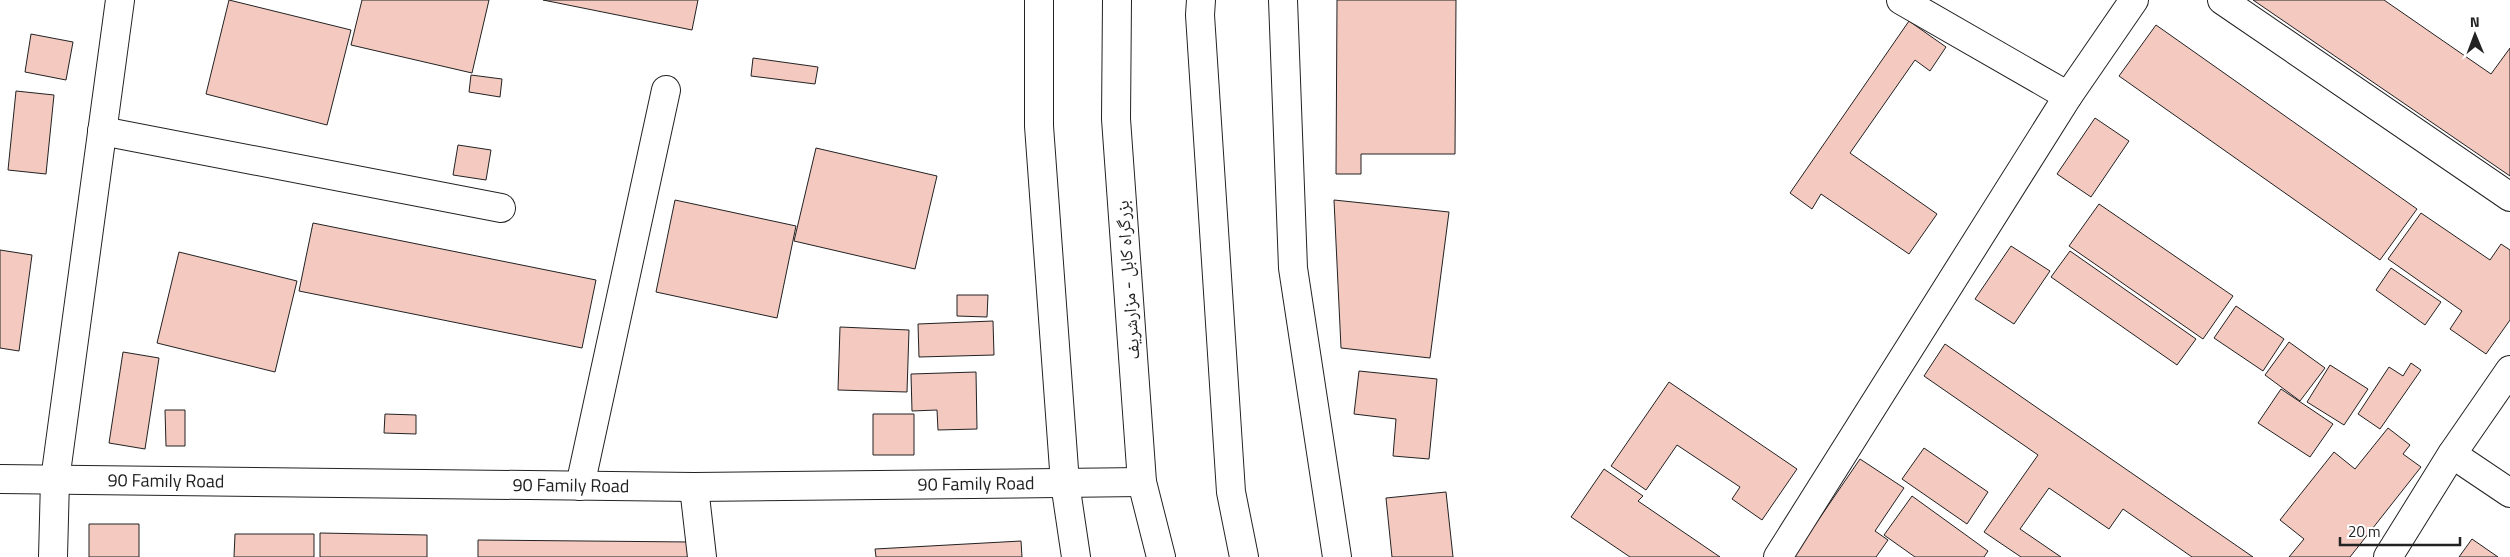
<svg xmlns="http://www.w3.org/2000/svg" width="2510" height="557" font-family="'Titillium Web','Noto Naskh Arabic',sans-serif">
<rect width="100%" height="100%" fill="#fff"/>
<path fill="#f3c9c0" stroke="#222" d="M 229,0 L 351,30 L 327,125 L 206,94 Z
M 362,0 L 489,0 L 472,73 L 351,45 Z
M 543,0 L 698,0 L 692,30 Z
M 1337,0 L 1456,0 L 1455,154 L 1361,154 L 1361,174 L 1336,174 Z
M 2253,0 L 2384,0 L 2491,74 L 2510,48 L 2510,176 Z
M 1909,21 L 1946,47 L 1930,71 L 1915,60 L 1850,153 L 1937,214 L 1909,254 L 1821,194 L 1812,209 L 1790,193 Z
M 2156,25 L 2417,209 L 2380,260 L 2119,76 Z
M 31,34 L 73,42 L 66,80 L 25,72 Z
M 753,58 L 818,67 L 815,84 L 751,76 Z
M 471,75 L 502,79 L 500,97 L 469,92 Z
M 16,91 L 54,95 L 46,174 L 8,170 Z
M 2095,118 L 2129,141 L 2091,197 L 2057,174 Z
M 458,145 L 491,150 L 486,180 L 453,175 Z
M 816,148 L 937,176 L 915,269 L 794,241 Z
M 675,200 L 796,226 L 777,318 L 656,292 Z
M 1334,200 L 1449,212 L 1430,358 L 1341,348 Z
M 2099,204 L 2233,296 L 2203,339 L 2069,246 Z
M 2421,213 L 2490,260 L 2501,244 L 2510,250 L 2510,320 L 2486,354 L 2450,329 L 2462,311 L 2388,259 Z
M 313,223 L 596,280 L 582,348 L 299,291 Z
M 2011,246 L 2050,271 L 2014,324 L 1975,299 Z
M 0,250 L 32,255 L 19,351 L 0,348 Z
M 2070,251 L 2196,339 L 2177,365 L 2051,277 Z
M 179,252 L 297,281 L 275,372 L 157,343 Z
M 2391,268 L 2441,302 L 2425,325 L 2376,290 Z
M 957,295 L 988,295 L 987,317 L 957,316 Z
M 2236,306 L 2284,339 L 2263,371 L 2214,338 Z
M 993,321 L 994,355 L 919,357 L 918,324 Z
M 840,327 L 909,330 L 907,392 L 838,390 Z
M 2289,342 L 2325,368 L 2300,401 L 2265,375 Z
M 1945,344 L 2253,557 L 2192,557 L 2123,509 L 2109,529 L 2049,488 L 2020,529 L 2061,557 L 2021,557 L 1984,532 L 2038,455 L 1924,376 Z
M 123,352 L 159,358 L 145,449 L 109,443 Z
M 2411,363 L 2421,370 L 2380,429 L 2358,414 L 2389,367 L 2403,376 Z
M 2330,365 L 2368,389 L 2344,425 L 2307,402 Z
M 1359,371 L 1437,379 L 1429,459 L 1393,456 L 1396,419 L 1354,414 Z
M 976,372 L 977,429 L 938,430 L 937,410 L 912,411 L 911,374 Z
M 1669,382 L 1797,469 L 1762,520 L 1732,499 L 1740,487 L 1677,445 L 1646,490 L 1611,466 Z
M 2281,389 L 2333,424 L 2310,457 L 2258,423 Z
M 165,410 L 185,410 L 185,446 L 166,446 Z
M 385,414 L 416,415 L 416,434 L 384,433 Z
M 873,414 L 914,414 L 914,455 L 873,455 Z
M 2388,428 L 2410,445 L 2403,454 L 2421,467 L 2350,557 L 2289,557 L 2304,539 L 2280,520 L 2334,452 L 2355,469 Z
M 1924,448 L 1988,492 L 1967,524 L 1902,479 Z
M 1860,459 L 1904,488 L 1875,531 L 1888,540 L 1876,557 L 1793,557 Z
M 1604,469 L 1643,496 L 1638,501 L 1720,557 L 1630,557 L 1571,517 Z
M 1446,492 L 1453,557 L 1392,557 L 1386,498 Z
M 1912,496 L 1988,551 L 1984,557 L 1915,557 L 1884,535 Z
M 89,524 L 139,524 L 139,557 L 89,557 Z
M 320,533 L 427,535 L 427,557 L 320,557 Z
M 235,534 L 314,534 L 314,557 L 234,557 Z
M 2472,539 L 2498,557 L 2459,557 Z
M 478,540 L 691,542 L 691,557 L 478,557 Z
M 1021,541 L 1022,557 L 876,557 L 875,549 Z"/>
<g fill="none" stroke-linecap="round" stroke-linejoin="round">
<defs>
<g id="minor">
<path d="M 1039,0 L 1039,126 L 1065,483 L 1076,557"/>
<path d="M 1283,0 L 1293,268 L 1337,557"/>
<path d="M 1901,0 L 2068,96"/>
<path d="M 2222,0 L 2510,197"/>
<path d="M 102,131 L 501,208"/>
<path d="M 2452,454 L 2510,493"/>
<path id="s1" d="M 0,479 L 694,487 L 1142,482"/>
<path d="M 580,486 L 666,90"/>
<path d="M 694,487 L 702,557"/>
<path d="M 53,557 L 55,480 L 120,0"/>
<path d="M 1778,557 L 2068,96 L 2134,0"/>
<path d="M 2388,557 L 2452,454 L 2510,370"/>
</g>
<path id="highway" d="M 1117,0 L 1116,119 L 1142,482 L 1161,557
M 1201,0 L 1200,15 L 1231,492 L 1244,557"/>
</defs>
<use href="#minor" stroke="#222" stroke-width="30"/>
<use href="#highway" stroke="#222" stroke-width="30"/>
<use href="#minor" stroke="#fff" stroke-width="28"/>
<use href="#highway" stroke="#fff" stroke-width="28"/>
</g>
<g text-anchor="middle" stroke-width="4" stroke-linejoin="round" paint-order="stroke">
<g font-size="18" fill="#222" stroke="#fff">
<text transform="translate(1128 280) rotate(-94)" y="6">بزرگراه کابل - مزارشریف</text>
<text dy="6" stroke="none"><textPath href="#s1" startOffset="166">90 Family Road</textPath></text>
<text dy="6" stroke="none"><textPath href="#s1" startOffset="976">90 Family Road</textPath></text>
<text dy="6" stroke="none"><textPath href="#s1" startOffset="571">90 Family Road</textPath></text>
</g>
</g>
<g transform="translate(2475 35) rotate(359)" stroke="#ffffff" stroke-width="4" paint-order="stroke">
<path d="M0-4L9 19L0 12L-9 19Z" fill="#222222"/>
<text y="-8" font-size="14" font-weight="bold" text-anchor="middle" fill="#222222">N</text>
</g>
<path d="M2340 537v8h120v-8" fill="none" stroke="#222222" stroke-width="2.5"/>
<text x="2348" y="537" font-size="15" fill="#222222" stroke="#ffffff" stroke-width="4" paint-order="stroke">20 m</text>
</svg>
